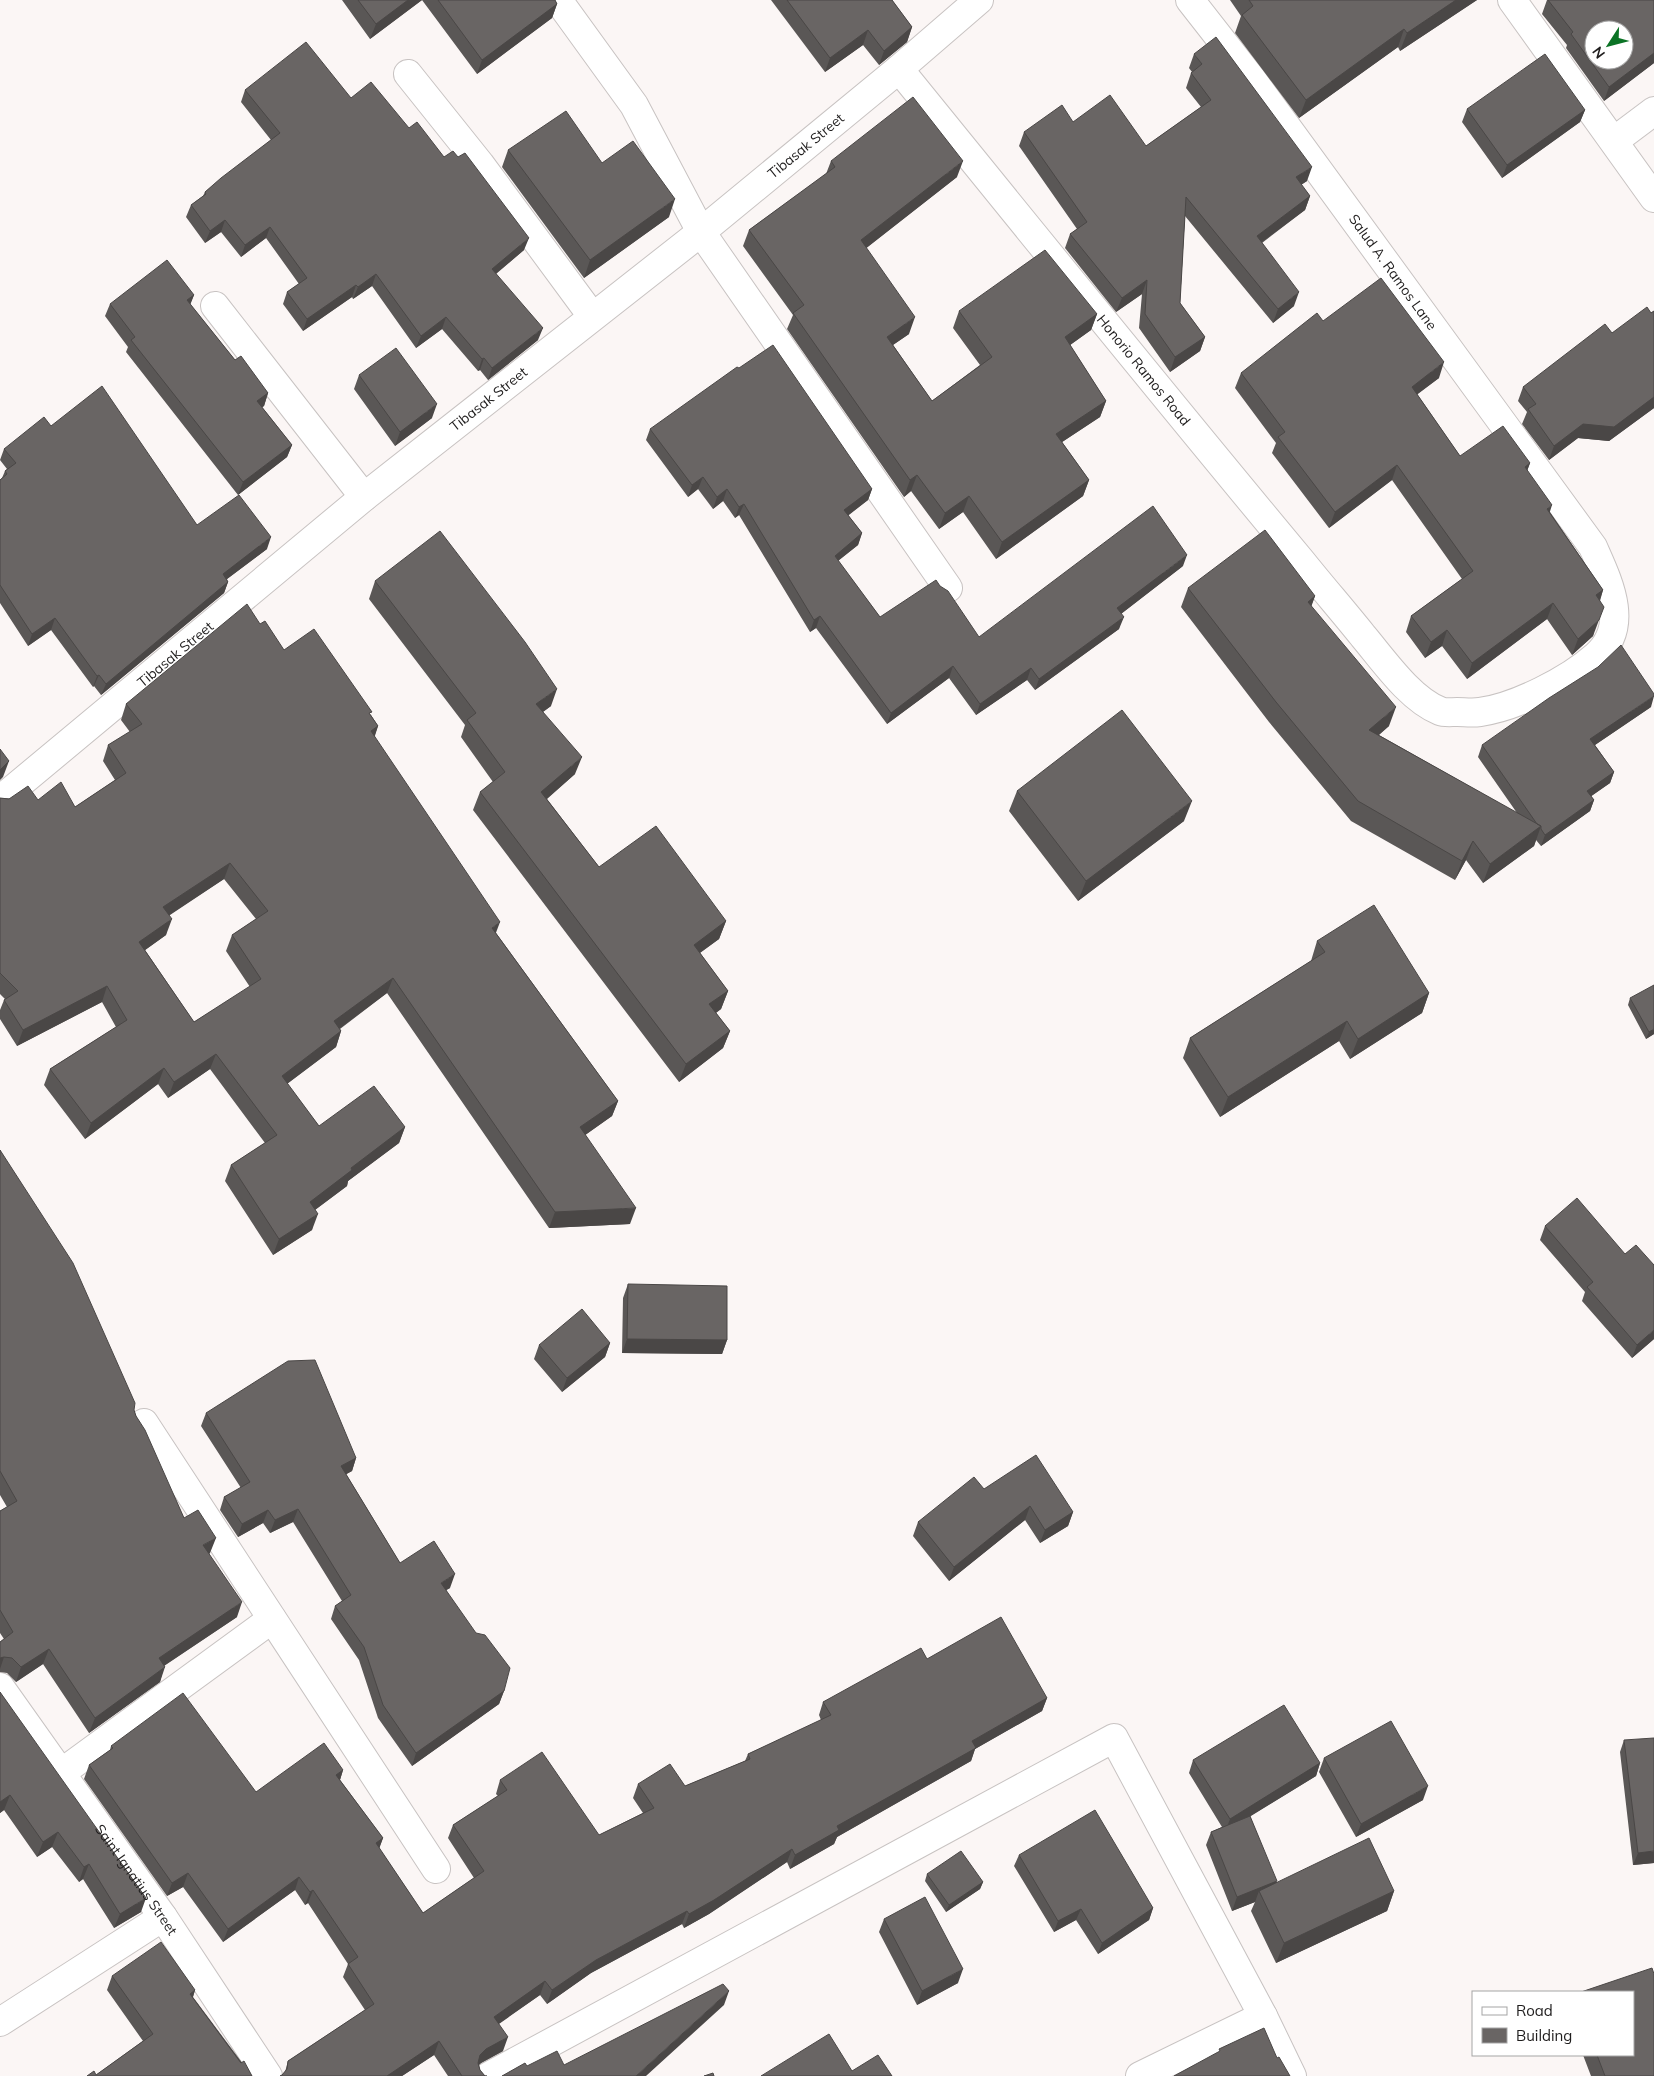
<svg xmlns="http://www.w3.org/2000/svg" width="1654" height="2076" font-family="Mulish,sans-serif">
<rect width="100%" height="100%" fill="#fbf6f5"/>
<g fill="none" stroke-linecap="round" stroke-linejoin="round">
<defs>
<g id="minor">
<path d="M 558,0 L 634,105 L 701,232 L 948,588"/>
<path d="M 1512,0 L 1654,198"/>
<path id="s1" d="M 899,69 C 1033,234 1166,399 1302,562 C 1322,587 1343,611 1363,636 C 1384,661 1410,699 1440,711 C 1445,713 1451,712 1457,712 C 1464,712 1472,713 1480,712 C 1516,707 1569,680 1596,656 C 1631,626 1608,581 1593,547 L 1251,78 L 1190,0"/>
<path d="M 408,74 L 480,164 L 592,316"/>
<path d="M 1614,141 L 1654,111"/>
<path d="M 215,306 L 364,497"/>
<path d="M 144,1423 L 436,1869"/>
<path id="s2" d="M 0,1687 L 163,1917 L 268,2076"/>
<path d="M 61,1773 L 272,1619"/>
<path d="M 0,2022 L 163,1917"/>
<path d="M 489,2076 L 1114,1738 L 1263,2016 L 1292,2076"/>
<path d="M 1140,2076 L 1263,2016"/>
</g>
<g id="tertiary">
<path id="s3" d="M 0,800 L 364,497 L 701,232 L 899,69 L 979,0"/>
</g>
</defs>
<use href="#minor" stroke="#c8c3c2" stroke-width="30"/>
<use href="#tertiary" stroke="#c8c3c2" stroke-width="30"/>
<use href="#minor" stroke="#fff" stroke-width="28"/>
<use href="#tertiary" stroke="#fff" stroke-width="28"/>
</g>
<path fill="#5a5756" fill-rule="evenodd" d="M 342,0 L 555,0 L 557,4 L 552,18 L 477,74 L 422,0 L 370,39 Z
M 771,0 L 892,0 L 912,27 L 907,42 L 879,65 L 863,45 L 825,72 Z
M 1230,0 L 1477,0 L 1400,51 L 1398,47 L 1299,118 L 1235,33 L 1241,16 Z
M 1547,0 L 1654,0 L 1654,63 L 1604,101 L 1566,48 L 1567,45 L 1542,14 Z
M 1194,54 L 1307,181 L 1301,185 L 1310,196 L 1305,210 L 1262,243 L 1294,306 L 1273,323 L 1185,216 L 1180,303 L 1205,337 L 1200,351 L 1170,372 L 1139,328 L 1142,294 L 1116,312 L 1065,248 L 1070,234 L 1077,229 L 1019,146 L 1024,132 L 1073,122 L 1146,146 L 1201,107 L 1186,88 L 1191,73 L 1192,72 L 1189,68 Z
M 245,90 L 351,98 L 409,128 L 444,157 L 524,250 L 496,274 L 538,340 L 488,380 L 480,370 L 478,371 L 442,329 L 416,348 L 372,286 L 353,299 L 352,297 L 303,331 L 283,304 L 287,292 L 299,284 L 266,238 L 241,257 L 221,232 L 205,243 L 186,217 L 191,205 L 203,196 L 205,192 L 271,140 L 241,102 Z
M 1467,109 L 1585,110 L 1580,122 L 1502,178 L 1462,122 Z
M 508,150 L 602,163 L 669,217 L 584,278 L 502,167 Z
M 831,161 L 957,177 L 866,248 L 909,334 L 893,345 L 932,401 L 980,365 L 953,328 L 959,311 L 1097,314 L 1091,330 L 1070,345 L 1106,401 L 1100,417 L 1062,442 L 1089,480 L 1083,496 L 996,559 L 963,512 L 939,529 L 911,491 L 904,497 L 787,329 L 793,315 L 743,246 L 749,230 L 826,174 Z
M 194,295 L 190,304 L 235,360 L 268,393 L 264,406 L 262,407 L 292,445 L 287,457 L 238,495 L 126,352 L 128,347 L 105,316 L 110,304 Z
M 1654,311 L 1654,408 L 1609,441 L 1578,438 L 1549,460 L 1522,424 L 1527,412 L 1518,401 L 1523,387 L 1612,333 Z
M 1323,321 L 1439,378 L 1417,394 L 1460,456 L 1530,463 L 1527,471 L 1550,512 L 1603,590 L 1600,601 L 1593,636 L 1572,655 L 1547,619 L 1467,679 L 1442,646 L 1425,658 L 1406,632 L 1411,616 L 1462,579 L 1392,480 L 1329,528 L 1272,453 L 1276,443 L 1235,388 L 1241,373 Z
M 359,375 L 432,418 L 395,446 L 354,389 Z
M 51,426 L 197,525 L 267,549 L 227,579 L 228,582 L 224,593 L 101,695 L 94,686 L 93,687 L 51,630 L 28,646 L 0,603 L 0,480 L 2,478 L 5,471 L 7,469 L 0,460 L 4,449 Z
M 650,429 L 872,489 L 868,500 L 848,515 L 862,533 L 858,545 L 838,561 L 880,617 L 979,637 L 1183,566 L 1121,614 L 1119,629 L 1035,690 L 1027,680 L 976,715 L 949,678 L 887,724 L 816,628 L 810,632 L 739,515 L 735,518 L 723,501 L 713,509 L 698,489 L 688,497 L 646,440 Z
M 375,581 L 551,706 L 543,712 L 575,774 L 547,799 L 599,867 L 726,921 L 719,939 L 700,953 L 728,991 L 721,1009 L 716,1013 L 730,1031 L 723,1048 L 679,1082 L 473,810 L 480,792 L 493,782 L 461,737 L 465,725 L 369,599 Z
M 1188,588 L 1315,596 L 1311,606 L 1389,726 L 1379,735 L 1517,813 L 1478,757 L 1482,745 L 1651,707 L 1595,745 L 1614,772 L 1610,783 L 1591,796 L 1594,800 L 1590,811 L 1541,846 L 1536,840 L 1534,846 L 1483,883 L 1466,860 L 1455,880 L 1351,821 L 1269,722 L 1181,607 Z
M 260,624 L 284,650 L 371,715 L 378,726 L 374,737 L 496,933 L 618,1101 L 612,1116 L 585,1135 L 630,1224 L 549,1228 L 387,993 L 340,1029 L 341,1031 L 336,1047 L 287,1084 L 319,1126 L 405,1127 L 399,1143 L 348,1181 L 347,1186 L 315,1210 L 312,1230 L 273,1255 L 225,1181 L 231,1165 L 265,1143 L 210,1069 L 168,1098 L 158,1084 L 85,1139 L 44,1085 L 50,1069 L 116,1027 L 102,1002 L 17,1046 L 0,1019 L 0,1010 L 4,1000 L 5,999 L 0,994 L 0,798 L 38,800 L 75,807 L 115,780 L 103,761 L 108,745 L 130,732 L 121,720 L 126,704 ZM 224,879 L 256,919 L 232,935 L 226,951 L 250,987 L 194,1022 L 145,950 L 166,935 L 169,915 Z
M 1017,791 L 1184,821 L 1078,901 L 1009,811 Z
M 1317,941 L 1429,993 L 1422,1013 L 1350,1059 L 1339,1041 L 1220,1117 L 1183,1058 L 1190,1038 L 1311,961 Z
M 1630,998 L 1654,1034 L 1646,1039 L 1628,1005 Z
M 0,1150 L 134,1410 L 136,1416 L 184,1518 L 210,1553 L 209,1554 L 237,1617 L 164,1666 L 160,1682 L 89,1733 L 43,1664 L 16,1682 L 7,1673 L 0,1672 L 0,1642 L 4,1639 L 0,1633 L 0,1511 L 7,1507 L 0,1495 Z
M 1545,1226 L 1654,1339 L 1632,1358 L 1582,1301 L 1585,1292 L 1540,1240 Z
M 628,1284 L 727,1340 L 722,1354 L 622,1353 L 623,1298 Z
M 610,1343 L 605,1357 L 562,1392 L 534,1359 L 539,1345 Z
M 206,1413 L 356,1458 L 352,1471 L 346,1474 L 400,1563 L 450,1588 L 446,1590 L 504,1691 L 499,1704 L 412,1766 L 378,1718 L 359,1660 L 331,1619 L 335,1606 L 342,1601 L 293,1522 L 270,1533 L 263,1523 L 238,1537 L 220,1510 L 224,1497 L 241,1488 L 201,1426 Z
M 984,1489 L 1073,1512 L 1068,1526 L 1040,1543 L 1025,1520 L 949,1581 L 913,1536 L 918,1522 Z
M 927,1659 L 1047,1698 L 1042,1711 L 975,1749 L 971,1761 L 837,1837 L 834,1844 L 790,1869 L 787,1862 L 709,1914 L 684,1928 L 682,1924 L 591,1973 L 547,2004 L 540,1995 L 498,2024 L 503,2051 L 481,2063 L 479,2065 L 480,2070 L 485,2076 L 487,2076 L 448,2076 L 434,2055 L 402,2076 L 280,2076 L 282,2075 L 285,2072 L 288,2061 L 365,2010 L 343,1977 L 348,1964 L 308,1903 L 305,1905 L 295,1890 L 223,1942 L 183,1887 L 167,1896 L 84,1779 L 89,1765 L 110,1750 L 111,1746 L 256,1792 L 343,1770 L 340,1780 L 383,1838 L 379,1848 L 423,1913 L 474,1878 L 448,1838 L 453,1825 L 498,1796 L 496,1794 L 500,1780 L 599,1835 L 643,1813 L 633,1798 L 638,1784 L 685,1786 L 745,1761 L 748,1754 L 821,1720 L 819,1715 L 823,1702 Z
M 0,1692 L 141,1912 L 114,1928 L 83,1879 L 79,1882 L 52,1847 L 37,1857 L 4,1810 L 0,1813 Z
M 1624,1740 L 1654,1863 L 1633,1865 L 1620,1752 Z
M 1324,1758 L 1423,1800 L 1356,1837 L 1319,1772 Z
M 1193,1760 L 1320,1763 L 1316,1776 L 1250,1816 L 1276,1882 L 1394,1891 L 1387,1911 L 1276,1963 L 1251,1911 L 1255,1902 L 1232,1911 L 1206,1845 L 1211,1832 L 1222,1827 L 1189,1773 Z
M 1019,1855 L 1153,1908 L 1149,1920 L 1098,1954 L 1076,1920 L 1054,1932 L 1014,1866 Z
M 927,1874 L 983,1882 L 980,1889 L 946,1912 L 925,1881 Z
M 884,1919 L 958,1983 L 917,2005 L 879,1932 Z
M 112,1976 L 195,1990 L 193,1997 L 252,2076 L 96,2075 L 143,2041 L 107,1990 Z
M 1583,2055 L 1633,2055 L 1654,2076 L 1591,2076 Z"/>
<path fill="#4a4746" d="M 408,0 L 422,0 L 370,39 L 376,24 Z
M 1456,0 L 1477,0 L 1400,51 L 1407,33 Z
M 557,4 L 552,18 L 477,74 L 482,60 Z
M 912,27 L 907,42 L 879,65 L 884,51 Z
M 1404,29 L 1398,47 L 1299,118 L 1306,100 Z
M 868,30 L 863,45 L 825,72 L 830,58 Z
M 1654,53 L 1654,63 L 1604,101 L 1609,87 Z
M 1585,110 L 1580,122 L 1502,178 L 1507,165 Z
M 963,161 L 957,177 L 855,257 L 861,240 Z
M 1312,167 L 1307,181 L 1291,191 L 1296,177 Z
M 1310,196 L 1305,210 L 1251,250 L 1257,236 Z
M 675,199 L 669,217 L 584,278 L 590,260 Z
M 225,220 L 221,232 L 205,243 L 210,231 Z
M 270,227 L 266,238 L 241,257 L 245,245 Z
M 529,238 L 524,250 L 487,281 L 492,269 Z
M 376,274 L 372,286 L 353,299 L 358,287 Z
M 1147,280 L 1142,294 L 1116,312 L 1122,298 Z
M 356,285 L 352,297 L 303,331 L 307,319 Z
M 1299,292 L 1294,306 L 1273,323 L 1278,309 Z
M 194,295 L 189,308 L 187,300 Z
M 1097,314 L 1091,330 L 1059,353 L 1065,337 Z
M 446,317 L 442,329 L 416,348 L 421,336 Z
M 915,317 L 909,334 L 881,353 L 887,337 Z
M 543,328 L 538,340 L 488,380 L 492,368 Z
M 1205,337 L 1200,351 L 1170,372 L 1175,357 Z
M 484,358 L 480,370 L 478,371 L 482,359 Z
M 1444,362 L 1439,378 L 1406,403 L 1412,387 Z
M 268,393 L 264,406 L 252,414 L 257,401 Z
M 1654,397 L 1654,408 L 1609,441 L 1578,438 L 1549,460 L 1554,446 L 1583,424 Z
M 1106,401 L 1100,417 L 1050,450 L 1056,434 Z
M 437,404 L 432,418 L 395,446 L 400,432 Z
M 292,445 L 287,457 L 238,495 L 243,482 Z
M 1530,463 L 1524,479 L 1525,467 Z
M 1397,465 L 1392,480 L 1329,528 L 1335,512 Z
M 917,475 L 911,491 L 904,497 L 910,480 Z
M 703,477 L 698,489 L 688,497 L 692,485 Z
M 1089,480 L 1083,496 L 996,559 L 1002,542 Z
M 727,489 L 723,501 L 713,509 L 717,497 Z
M 872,489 L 868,500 L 840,522 L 844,510 Z
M 969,496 L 963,512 L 939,529 L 945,513 Z
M 744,504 L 739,515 L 735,518 L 739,507 Z
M 1552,505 L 1547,521 L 1547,509 Z
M 862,533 L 858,545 L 830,567 L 835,556 Z
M 271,537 L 267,549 L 219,585 L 223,574 Z
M 1187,555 L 1183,566 L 1113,620 L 1117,608 Z
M 228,582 L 224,593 L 101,695 L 106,684 Z
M 1603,590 L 1598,605 L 1596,595 Z
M 1315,596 L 1308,616 L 1308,602 Z
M 1553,603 L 1547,619 L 1467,679 L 1472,663 Z
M 820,616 L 816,628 L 810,632 L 814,620 Z
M 1124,617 L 1119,629 L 1035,690 L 1039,679 Z
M 55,618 L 51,630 L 28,646 L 32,634 Z
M 1599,620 L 1593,636 L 1572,655 L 1578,639 Z
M 1447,630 L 1442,646 L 1425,658 L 1431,642 Z
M 953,666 L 949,678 L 887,724 L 891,713 Z
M 1031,668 L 1027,680 L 976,715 L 980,704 Z
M 99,675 L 94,686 L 93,687 L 97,676 Z
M 557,689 L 551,706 L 530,721 L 536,704 Z
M 1654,696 L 1651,707 L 1586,751 L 1590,739 Z
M 1396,707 L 1389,726 L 1362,749 L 1369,730 Z
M 378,726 L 373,742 L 371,731 Z
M 582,757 L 575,774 L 535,809 L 541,792 Z
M 9,761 L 3,777 L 0,780 L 0,770 Z
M 1614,772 L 1610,783 L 1583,802 L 1587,791 Z
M 1594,800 L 1590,811 L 1541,846 L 1545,835 Z
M 1192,801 L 1184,821 L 1078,901 L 1086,881 Z
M 1541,826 L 1534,846 L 1483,883 L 1490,864 Z
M 1473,841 L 1466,860 L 1455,880 L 1462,861 Z
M 230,863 L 224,879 L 158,923 L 163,907 Z
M 172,919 L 166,935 L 134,958 L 139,942 Z
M 726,921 L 719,939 L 687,962 L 694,945 Z
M 500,922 L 494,938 L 492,928 Z
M 393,978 L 387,993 L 328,1037 L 334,1021 Z
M 107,986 L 102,1002 L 17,1046 L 23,1030 Z
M 728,991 L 721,1009 L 703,1022 L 709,1004 Z
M 1429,993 L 1422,1013 L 1350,1059 L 1358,1039 Z
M 1347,1021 L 1339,1041 L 1220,1117 L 1228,1097 Z
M 1654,1029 L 1654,1034 L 1646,1039 L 1649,1032 Z
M 341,1031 L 336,1047 L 276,1092 L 282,1076 Z
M 730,1031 L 723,1048 L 679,1082 L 686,1064 Z
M 216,1054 L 210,1069 L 168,1098 L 174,1082 Z
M 164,1068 L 158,1084 L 85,1139 L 91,1123 Z
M 618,1101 L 612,1116 L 574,1143 L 580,1127 Z
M 405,1127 L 399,1143 L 348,1181 L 347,1186 L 304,1218 L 310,1202 L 351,1168 Z
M 636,1208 L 630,1224 L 549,1228 L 555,1212 Z
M 318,1214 L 312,1230 L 273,1255 L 279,1239 Z
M 1654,1330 L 1654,1339 L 1632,1358 L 1637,1345 Z
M 627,1339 L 727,1340 L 722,1354 L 622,1353 Z
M 610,1343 L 605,1357 L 562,1392 L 567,1378 Z
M 356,1458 L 352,1471 L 336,1480 L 341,1466 Z
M 1030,1506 L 1025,1520 L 949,1581 L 954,1567 Z
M 298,1509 L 293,1522 L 270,1533 L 275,1520 Z
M 268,1510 L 263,1523 L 238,1537 L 242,1524 Z
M 1073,1512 L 1068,1526 L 1040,1543 L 1045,1530 Z
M 216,1538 L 210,1553 L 197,1560 L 203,1545 Z
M 455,1574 L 450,1588 L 436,1596 L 441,1583 Z
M 242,1602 L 237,1617 L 153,1673 L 159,1658 Z
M 49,1649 L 43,1664 L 16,1682 L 21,1667 Z
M 4,1657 L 0,1669 L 0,1658 Z
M 165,1667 L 160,1682 L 89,1733 L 95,1718 Z
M 504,1691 L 499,1704 L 412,1766 L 416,1753 Z
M 1047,1698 L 1042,1711 L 975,1749 L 971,1761 L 837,1837 L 834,1844 L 790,1869 L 795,1855 L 837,1826 L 972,1741 Z
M 1320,1763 L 1316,1776 L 1225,1832 L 1230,1819 Z
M 343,1770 L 339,1783 L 336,1775 Z
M 1428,1786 L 1423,1800 L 1356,1837 L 1361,1824 Z
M 10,1795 L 4,1810 L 0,1813 L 0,1802 Z
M 58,1832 L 52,1847 L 37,1857 L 43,1842 Z
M 383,1838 L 378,1852 L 376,1843 Z
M 792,1849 L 787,1862 L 709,1914 L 684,1928 L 689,1914 Z
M 1654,1851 L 1654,1863 L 1633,1865 L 1638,1853 Z
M 89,1864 L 83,1879 L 79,1882 L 84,1867 Z
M 188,1873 L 183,1887 L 167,1896 L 172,1883 Z
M 299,1877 L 295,1890 L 223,1942 L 228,1929 Z
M 1277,1881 L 1263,1899 L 1259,1891 L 1255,1902 L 1232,1911 L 1237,1897 Z
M 983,1882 L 980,1889 L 946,1912 L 949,1905 Z
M 313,1890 L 308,1903 L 305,1905 L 310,1892 Z
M 1394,1891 L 1387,1911 L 1276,1963 L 1284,1943 Z
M 146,1898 L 141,1912 L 114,1928 L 120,1914 Z
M 1153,1908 L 1149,1920 L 1098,1954 L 1102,1943 Z
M 1081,1909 L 1076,1920 L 1054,1932 L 1058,1921 Z
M 687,1911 L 682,1924 L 591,1973 L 547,2004 L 552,1990 L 596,1960 Z
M 963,1969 L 958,1983 L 917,2005 L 922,1991 Z
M 545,1981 L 540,1995 L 489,2031 L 494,2017 Z
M 195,1990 L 191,2003 L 190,1994 Z
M 729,1991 L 724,2005 L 646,2076 L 636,2076 Z
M 508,2037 L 503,2051 L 481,2063 L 475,2068 L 480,2055 L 486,2049 Z
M 439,2041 L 434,2055 L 402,2076 L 387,2076 Z"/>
<path fill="#696564" stroke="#4a4746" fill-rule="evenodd" d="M 358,0 L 408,0 L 376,24 Z
M 438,0 L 555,0 L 557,4 L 482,60 Z
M 787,0 L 892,0 L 912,27 L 884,51 L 868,30 L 830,58 Z
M 1249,0 L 1456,0 L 1407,33 L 1404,29 L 1306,100 L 1242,15 L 1253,6 Z
M 1548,0 L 1654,0 L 1654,53 L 1609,87 L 1571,34 L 1573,32 ZM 1594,30 L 1624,30 L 1624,60 L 1594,60 Z
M 1216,37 L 1312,167 L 1296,177 L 1310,196 L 1257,236 L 1299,292 L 1278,309 L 1186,197 L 1180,303 L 1205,337 L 1175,357 L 1145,314 L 1147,280 L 1122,298 L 1070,234 L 1087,222 L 1024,132 L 1062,105 L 1073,122 L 1110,95 L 1146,146 L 1211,100 L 1191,73 L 1202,64 L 1194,54 Z
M 306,42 L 351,98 L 371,82 L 409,128 L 417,122 L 444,157 L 453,151 L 458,157 L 465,153 L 529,238 L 492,269 L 543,328 L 492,368 L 484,358 L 482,359 L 446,317 L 421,336 L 376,274 L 358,287 L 356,285 L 307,319 L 287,292 L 307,278 L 270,227 L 245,245 L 225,220 L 210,231 L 191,205 L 206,194 L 205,192 L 221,178 L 280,133 L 245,90 Z
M 1545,54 L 1585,110 L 1507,165 L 1467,109 Z
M 913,97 L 963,161 L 861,240 L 915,317 L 887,337 L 932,401 L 992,357 L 959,311 L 1045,250 L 1097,314 L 1065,337 L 1106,401 L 1056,434 L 1089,480 L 1002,542 L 969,496 L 945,513 L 917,475 L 910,480 L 793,313 L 804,305 L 749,230 L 835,167 L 831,161 Z
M 566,111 L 602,163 L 633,141 L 675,199 L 590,260 L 508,150 Z
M 167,260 L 194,295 L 187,300 L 235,360 L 241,356 L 268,393 L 257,401 L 292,445 L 243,482 L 131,340 L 135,337 L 110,304 Z
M 1381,278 L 1444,362 L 1412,387 L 1460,456 L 1503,426 L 1530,463 L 1525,467 L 1552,505 L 1547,509 L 1603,590 L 1596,595 L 1604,607 L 1599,620 L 1578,639 L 1553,603 L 1472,663 L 1447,630 L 1431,642 L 1411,616 L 1473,571 L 1397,465 L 1335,512 L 1278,437 L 1285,432 L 1241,373 L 1317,313 L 1323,321 Z
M 1647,307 L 1651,313 L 1654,311 L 1654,397 L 1614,427 L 1583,424 L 1554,446 L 1528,409 L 1536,404 L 1523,387 L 1605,324 L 1612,333 Z
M 773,345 L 872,489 L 844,510 L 862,533 L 835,556 L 880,617 L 936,580 L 940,586 L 948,591 L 979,637 L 1153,506 L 1187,555 L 1117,608 L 1124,617 L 1039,679 L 1031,668 L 980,704 L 953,666 L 891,713 L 820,616 L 814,620 L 744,504 L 739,507 L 727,489 L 717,497 L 703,477 L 692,485 L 650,429 L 737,367 L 739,368 Z
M 396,348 L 437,404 L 400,432 L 359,375 Z
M 102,386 L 197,525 L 239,495 L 271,537 L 223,574 L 228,582 L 106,684 L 99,675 L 97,676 L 55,618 L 32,634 L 0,585 L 0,480 L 7,474 L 5,471 L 16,463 L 4,449 L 44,417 L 51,426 Z
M 1265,530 L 1315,596 L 1308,602 L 1396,707 L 1369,730 L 1541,826 L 1490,864 L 1473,841 L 1462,861 L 1358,801 L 1276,702 L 1188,588 Z
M 440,531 L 525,642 L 557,689 L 536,704 L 582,757 L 541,792 L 599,867 L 656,826 L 726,921 L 694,945 L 728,991 L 709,1004 L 730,1031 L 686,1064 L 480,792 L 505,772 L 467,720 L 476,713 L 375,581 Z
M 247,604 L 260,624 L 265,621 L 284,650 L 314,629 L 372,712 L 369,713 L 378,726 L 371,731 L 500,922 L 492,928 L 618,1101 L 580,1127 L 636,1208 L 555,1212 L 393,978 L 334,1021 L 341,1031 L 282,1076 L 319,1126 L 374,1086 L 405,1127 L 351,1168 L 352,1170 L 310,1202 L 318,1214 L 279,1239 L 231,1165 L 277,1135 L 216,1054 L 174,1082 L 164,1068 L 91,1123 L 50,1069 L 127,1020 L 107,986 L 23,1030 L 4,1000 L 18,991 L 0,973 L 0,798 L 9,799 L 28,786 L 38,800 L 61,782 L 75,807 L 126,773 L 108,745 L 142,724 L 126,704 ZM 230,863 L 268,911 L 232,935 L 261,979 L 194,1022 L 139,942 L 172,919 L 163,907 Z
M 1621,645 L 1654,694 L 1654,696 L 1590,739 L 1614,772 L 1587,791 L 1594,800 L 1545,835 L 1541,829 L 1541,826 L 1537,824 L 1482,745 L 1549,698 L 1598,667 Z
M 1122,710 L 1192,801 L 1086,881 L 1017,791 Z
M 0,749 L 9,761 L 0,770 Z
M 1374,905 L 1429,993 L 1358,1039 L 1347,1021 L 1228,1097 L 1190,1038 L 1325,952 L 1317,941 Z
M 1654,985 L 1654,1029 L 1649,1032 L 1630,998 Z
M 0,1150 L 73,1263 L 135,1403 L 134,1410 L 136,1416 L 145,1430 L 184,1518 L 198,1510 L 216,1538 L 203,1545 L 242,1602 L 159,1658 L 165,1667 L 95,1718 L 49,1649 L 21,1667 L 12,1658 L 4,1657 L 0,1658 L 0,1642 L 13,1632 L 0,1610 L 0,1511 L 17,1501 L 0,1471 Z
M 1577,1198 L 1625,1254 L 1636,1245 L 1654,1265 L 1654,1330 L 1637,1345 L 1587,1287 L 1593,1282 L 1545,1226 Z
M 628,1284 L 727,1286 L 727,1340 L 627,1339 Z
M 582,1309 L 610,1343 L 567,1378 L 539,1345 Z
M 315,1360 L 356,1458 L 341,1466 L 400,1563 L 434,1541 L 455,1574 L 441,1583 L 476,1633 L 485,1635 L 510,1668 L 504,1691 L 416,1753 L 383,1705 L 364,1647 L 335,1606 L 351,1595 L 298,1509 L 275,1520 L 268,1510 L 242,1524 L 224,1497 L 250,1482 L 206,1413 L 288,1361 Z
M 1036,1455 L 1073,1512 L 1045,1530 L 1030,1506 L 954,1567 L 918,1522 L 974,1477 L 984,1489 Z
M 1001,1617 L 1047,1698 L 972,1741 L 976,1748 L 837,1826 L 839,1830 L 795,1855 L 792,1849 L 714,1900 L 689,1914 L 687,1911 L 596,1960 L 552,1990 L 545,1981 L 494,2017 L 508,2037 L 486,2049 L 480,2055 L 478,2063 L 480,2070 L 485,2076 L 487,2076 L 462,2076 L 439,2041 L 387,2076 L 280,2076 L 282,2075 L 287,2069 L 288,2061 L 374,2004 L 348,1964 L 358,1957 L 313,1890 L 310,1892 L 299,1877 L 228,1929 L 188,1873 L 172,1883 L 89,1765 L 113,1748 L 111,1746 L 183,1693 L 256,1792 L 324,1743 L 343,1770 L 336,1775 L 383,1838 L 376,1843 L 423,1913 L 484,1871 L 453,1825 L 507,1790 L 500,1780 L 542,1752 L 599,1835 L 654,1808 L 638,1784 L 670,1764 L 685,1786 L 750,1759 L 748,1754 L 831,1715 L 823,1702 L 921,1648 L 927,1659 Z
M 0,1692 L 146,1898 L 120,1914 L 89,1864 L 84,1867 L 58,1832 L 43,1842 L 10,1795 L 0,1802 Z
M 1284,1705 L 1320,1763 L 1230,1819 L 1193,1760 Z
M 1391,1721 L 1428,1786 L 1361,1824 L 1324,1758 Z
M 1654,1738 L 1654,1851 L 1638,1853 L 1624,1740 Z
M 1095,1810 L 1153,1908 L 1102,1943 L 1081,1909 L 1058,1921 L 1019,1855 Z
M 1250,1816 L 1277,1881 L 1237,1897 L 1211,1832 Z
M 1369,1838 L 1394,1891 L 1284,1943 L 1259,1891 Z
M 961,1851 L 983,1882 L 949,1905 L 927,1874 Z
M 925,1897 L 963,1969 L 922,1991 L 884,1919 Z
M 161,1942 L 195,1990 L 190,1994 L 241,2063 L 244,2061 L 252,2076 L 87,2076 L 94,2071 L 96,2075 L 153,2034 L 112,1976 Z
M 1652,1968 L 1654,1974 L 1654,2076 L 1605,2076 L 1597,2055 L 1633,2055 L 1633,1992 L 1581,1992 Z
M 723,1984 L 729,1991 L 636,2076 L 502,2076 L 525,2063 L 527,2066 L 557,2051 L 564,2065 Z
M 1264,2028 L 1277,2058 L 1279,2057 L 1290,2076 L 1174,2076 L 1220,2051 L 1219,2049 Z
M 829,2034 L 852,2071 L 878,2055 L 892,2076 L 761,2076 Z
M 713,2073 L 714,2076 L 704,2076 Z"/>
<g text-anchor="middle" stroke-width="5" stroke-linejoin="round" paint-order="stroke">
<g font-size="14" fill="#1f1d1d" stroke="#fff">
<text dy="5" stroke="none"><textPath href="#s3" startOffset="1038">Tibasak Street</textPath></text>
<text transform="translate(1393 272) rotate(54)" y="5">Salud A. Ramos Lane</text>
<text dy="5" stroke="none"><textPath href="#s1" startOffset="388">Honorio Ramos Road</textPath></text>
<text dy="5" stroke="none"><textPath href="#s3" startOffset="632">Tibasak Street</textPath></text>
<text dy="5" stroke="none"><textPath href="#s3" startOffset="228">Tibasak Street</textPath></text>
<text dy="5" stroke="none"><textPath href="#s2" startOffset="236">Saint Ignatius Street</textPath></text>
</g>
</g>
<rect x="1472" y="1991" width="162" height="65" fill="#ffffff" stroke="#a5a5a5"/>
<rect x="1482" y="2007" width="25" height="8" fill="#ffffff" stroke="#a5a5a5"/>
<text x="1516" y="2016" font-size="15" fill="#1f1d1d">Road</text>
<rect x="1482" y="2028" width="25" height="15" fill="#696564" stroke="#a5a5a5"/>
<text x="1516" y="2041" font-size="15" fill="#1f1d1d">Building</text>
<g transform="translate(1609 45) rotate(234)"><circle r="24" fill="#ffffff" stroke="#a5a5a5"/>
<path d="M0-4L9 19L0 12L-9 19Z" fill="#0b7325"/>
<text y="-8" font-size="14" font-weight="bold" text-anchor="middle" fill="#1f1d1d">N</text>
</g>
</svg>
